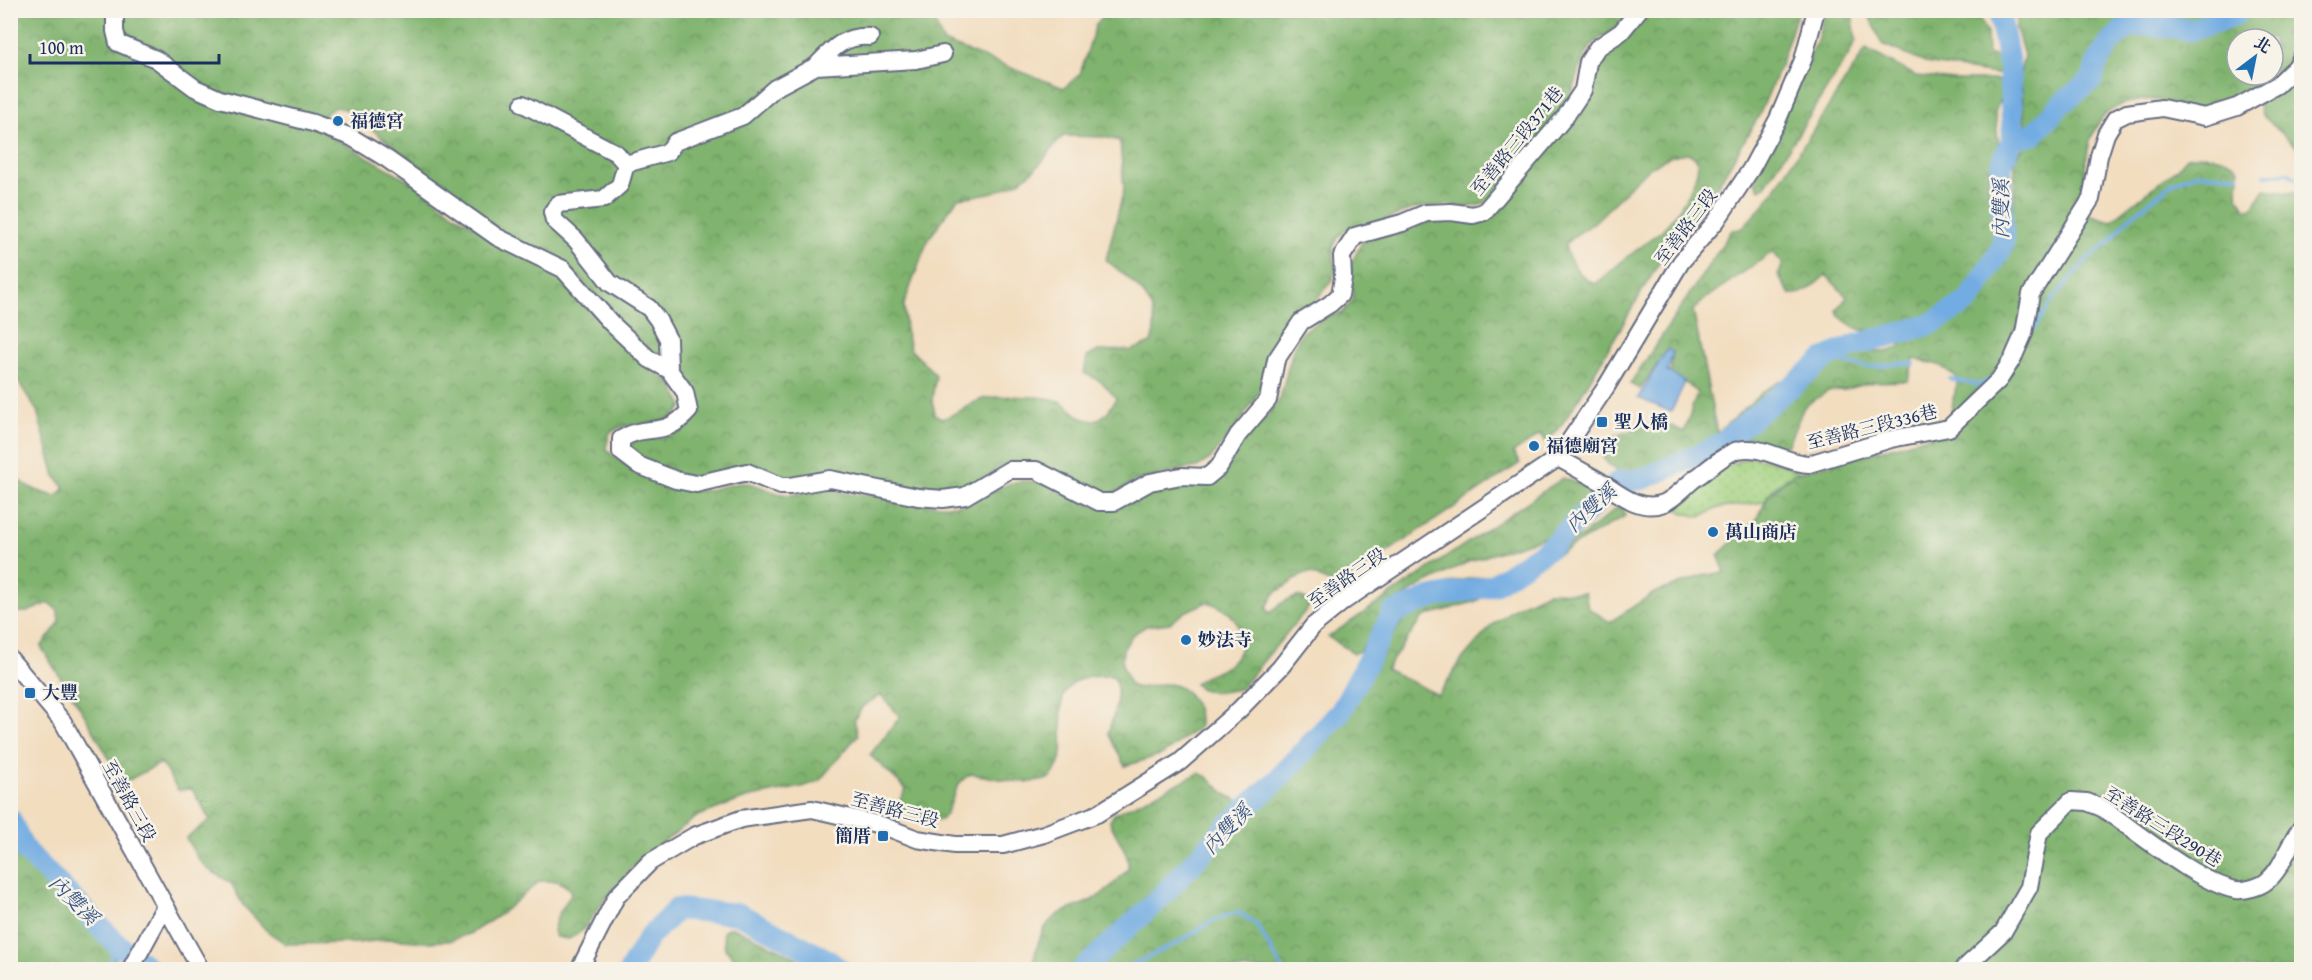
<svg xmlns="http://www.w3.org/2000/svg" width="2312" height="980" font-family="'Gentium Book Plus','Noto Serif TC',serif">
<defs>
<pattern id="grass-dots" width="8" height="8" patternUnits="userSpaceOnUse" patternTransform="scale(1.5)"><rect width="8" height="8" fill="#a1d17f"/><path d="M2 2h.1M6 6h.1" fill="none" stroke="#8ab470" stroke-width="1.8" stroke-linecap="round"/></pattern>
<pattern id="forest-crowns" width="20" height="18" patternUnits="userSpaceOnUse" patternTransform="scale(1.5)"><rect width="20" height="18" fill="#80b36e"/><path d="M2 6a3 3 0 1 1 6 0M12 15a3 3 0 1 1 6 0" fill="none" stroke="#68925e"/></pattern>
</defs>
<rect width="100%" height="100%" fill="#f7f3e8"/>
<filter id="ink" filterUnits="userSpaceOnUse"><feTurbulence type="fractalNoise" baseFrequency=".0167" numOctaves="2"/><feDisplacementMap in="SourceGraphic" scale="12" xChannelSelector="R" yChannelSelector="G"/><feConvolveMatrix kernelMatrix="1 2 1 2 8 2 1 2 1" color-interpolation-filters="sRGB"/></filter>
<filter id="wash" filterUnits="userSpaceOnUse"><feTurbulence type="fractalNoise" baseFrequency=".008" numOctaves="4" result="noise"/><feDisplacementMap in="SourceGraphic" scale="24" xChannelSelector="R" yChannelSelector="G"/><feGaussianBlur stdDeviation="1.35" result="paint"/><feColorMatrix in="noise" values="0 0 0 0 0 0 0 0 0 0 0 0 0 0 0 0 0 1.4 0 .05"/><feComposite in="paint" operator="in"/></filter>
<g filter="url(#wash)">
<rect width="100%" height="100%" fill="#f2ddbf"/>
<path fill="url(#grass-dots)" stroke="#5e806e" stroke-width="1.5" d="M 1748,458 C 1768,458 1782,464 1800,472 C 1786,476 1771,489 1764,502 L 1718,508 L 1700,517 L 1685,513 L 1675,508 C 1691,504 1698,487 1710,477 C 1721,468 1734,462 1748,458 Z"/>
<path fill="url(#forest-crowns)" stroke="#4e7166" stroke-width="1.5" fill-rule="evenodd" d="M 11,11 L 930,11 L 943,42 L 1064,88 L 1080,74 L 1096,24 L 1108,11 L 1629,11 C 1626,15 1622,22 1618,26 C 1609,34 1599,37 1591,46 C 1579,62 1577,85 1568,103 L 1492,196 L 1483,204 L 1470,207 L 1443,205 L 1416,208 L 1375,223 L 1348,228 L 1338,237 L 1333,248 L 1335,267 L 1333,279 L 1308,310 L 1291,320 L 1271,351 L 1265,368 L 1263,386 L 1237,426 L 1210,459 L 1197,467 L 1184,469 L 1136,481 L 1113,494 L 1094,492 L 1029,462 L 1005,464 L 974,484 L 958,490 L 938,491 L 824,473 L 795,481 L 781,481 L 767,478 L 747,470 L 704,478 L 681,476 L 659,468 L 637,454 L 631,447 L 633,440 C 648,438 666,439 680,432 C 710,417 689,392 677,373 C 673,366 670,359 665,353 L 652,353 L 611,314 L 573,271 L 556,259 L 503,233 L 346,109 L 335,107 L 325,114 L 323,125 L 329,135 L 419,186 L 454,214 L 507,247 L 535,259 L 564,277 L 611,332 L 648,367 L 671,383 L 683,406 C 667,433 636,417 610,432 L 606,448 C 618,466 672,487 694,490 C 712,493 726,483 743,483 C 756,482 769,492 782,494 C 795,497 809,491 822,490 C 831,490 841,493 849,494 C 861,495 874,494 885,495 C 909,499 932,507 957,505 C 984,503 1000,479 1028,481 C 1057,482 1080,510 1109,507 C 1146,503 1160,473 1204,486 L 1222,475 L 1247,436 L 1267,416 L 1280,399 L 1293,349 L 1302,332 L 1328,316 L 1342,313 L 1353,300 L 1351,264 L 1362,242 L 1379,235 L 1397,233 L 1439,219 L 1472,222 L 1493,217 L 1522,175 L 1579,112 L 1588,92 L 1596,62 L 1606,47 L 1631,33 L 1647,11 L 1798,11 L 1780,66 L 1759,116 L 1709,200 L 1663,256 L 1578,400 L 1558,430 L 1546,442 L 1541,434 L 1513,453 L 1520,463 L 1337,586 L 1310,573 L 1304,574 L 1275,593 L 1266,608 L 1269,613 L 1285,601 L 1299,596 L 1312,603 L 1240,689 C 1225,691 1206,696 1195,684 C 1203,674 1214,675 1224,668 C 1240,658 1245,645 1239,628 C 1234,613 1221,606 1207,602 L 1185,612 L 1170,623 L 1146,626 L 1132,635 L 1123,650 L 1122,664 L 1130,685 C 1141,691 1151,685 1163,684 C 1187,683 1201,705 1199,727 L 1163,754 L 1125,766 L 1108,733 C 1114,715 1122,693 1113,676 C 1104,677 1093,675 1085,678 C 1042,689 1074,740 1057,767 C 1054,773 1052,778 1045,780 C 1022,786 994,777 971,774 C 951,783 955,806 941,820 L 925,818 L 895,809 L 906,789 L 870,755 L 900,717 L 881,695 L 863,706 L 854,720 L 858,735 L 819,781 L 802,787 L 746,798 L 698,816 L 637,862 L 605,899 L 583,930 L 569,939 L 556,937 L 553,931 L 557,917 L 571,894 L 569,888 L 558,881 L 540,881 L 498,916 L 471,933 L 449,941 L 425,942 L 391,939 L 357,943 L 286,944 L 267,931 L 243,905 L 231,883 L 208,869 L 198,859 L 186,838 L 210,820 L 192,789 L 178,790 L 161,763 L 123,783 L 82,711 L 41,647 L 59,623 L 58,611 L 49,603 L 27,612 L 11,612 L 10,473 C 25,486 38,493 57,496 L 65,488 L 55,476 L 37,411 L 11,370 ZM 1063,136 L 1104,137 L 1120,141 L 1124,189 L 1106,260 C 1134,283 1165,303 1151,343 L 1132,350 L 1098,351 L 1087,357 L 1084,373 L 1102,382 L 1116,398 C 1111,407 1106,418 1094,420 C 1078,422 1071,406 1059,401 C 1046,395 992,395 980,400 C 966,406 956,414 942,419 L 935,414 L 932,400 L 936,375 L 910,349 L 906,332 L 904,304 L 928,240 L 958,198 C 990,195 1016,189 1039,165 C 1048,155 1054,145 1063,136 ZM 1688,153 L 1696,158 C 1705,175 1674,218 1661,231 C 1648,242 1633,252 1620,263 C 1611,270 1604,278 1595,284 C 1582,280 1567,259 1565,245 C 1571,236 1582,232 1591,225 C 1620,201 1647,155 1688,153 Z
M 1825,11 L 1852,11 L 1856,40 L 1848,56 L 1765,186 L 1759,189 L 1753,177 L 1817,41 Z
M 1867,11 L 1980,11 L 1980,17 L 1987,33 L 1988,54 L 2003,59 L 2003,71 L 2001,74 L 1995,74 L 1925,63 L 1882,44 Z
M 2017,11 L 2301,11 C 2301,20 2304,34 2301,42 C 2300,48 2294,53 2291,58 C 2270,87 2229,110 2193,109 C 2181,108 2169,101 2157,100 C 2137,98 2112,104 2100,121 C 2084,143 2087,170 2081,195 L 2022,320 L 2013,344 L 1991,377 L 1949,421 L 1958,378 L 1939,365 L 1914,359 L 1908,381 L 1873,382 L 1844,390 L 1828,391 L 1804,407 L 1787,446 L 1778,446 L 1750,439 L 1728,438 L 1706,449 L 1632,475 C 1611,473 1604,460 1594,443 L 1657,422 L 1667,424 L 1684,432 L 1697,393 L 1685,382 L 1670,373 L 1673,352 L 1667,350 L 1640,389 L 1630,384 L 1732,230 L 1741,229 L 1767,201 L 1866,49 L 1916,76 L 1954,80 L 2004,80 L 2005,88 L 1995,112 L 1999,150 C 1981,175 1989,189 1994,217 L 2014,209 L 2015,158 L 2026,143 L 2022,90 L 2019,79 L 2024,55 L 2016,28 ZM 2237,39 L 2273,39 L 2273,75 L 2237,75 ZM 1773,252 L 1783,264 L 1778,276 L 1790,294 C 1806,296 1814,284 1826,275 L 1847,297 L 1837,310 L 1839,316 C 1846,322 1855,329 1864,331 C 1879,334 1895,329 1901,346 L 1887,352 L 1841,350 L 1827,355 L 1765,390 L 1717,433 L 1693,310 L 1709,296 Z
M 2301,65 L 2301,151 L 2261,114 L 2259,105 L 2262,100 Z
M 2201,155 C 2215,156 2229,157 2239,169 L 2238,196 L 2245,208 L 2252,209 L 2265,189 L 2290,192 L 2301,191 L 2301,969 L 1031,970 C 1035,956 1038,936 1047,925 C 1059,909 1075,909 1092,900 C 1106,893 1117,881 1128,869 C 1130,851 1115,838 1110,821 L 1114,814 L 1199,773 L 1207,777 L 1227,795 L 1253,808 L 1266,800 C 1292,773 1322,747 1344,717 C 1371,680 1388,631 1422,599 C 1446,576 1482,579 1512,571 C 1550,559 1587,535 1616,508 L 1623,507 L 1625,516 L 1476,601 L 1423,617 L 1386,669 L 1438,695 L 1463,658 L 1493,624 L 1516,607 L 1547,592 L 1585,593 L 1588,608 L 1610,622 L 1654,593 L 1702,576 L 1725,572 L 1718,555 L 1757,519 L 1769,494 L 1793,474 L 1949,431 L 2030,336 L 2039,299 L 2088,214 L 2111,221 L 2178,168 L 2187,157 Z
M 1563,478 C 1575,482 1594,487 1595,502 L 1545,537 L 1470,561 L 1415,589 L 1389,608 L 1360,651 L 1354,653 L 1328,637 Z
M 11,841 L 45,884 L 103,939 L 116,959 L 114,969 L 11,969 Z
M 728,928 L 735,928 L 819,969 L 745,969 L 725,949 L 723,932 Z"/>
<path fill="#72ace2" stroke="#466ea0" stroke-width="1.5" d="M 1667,349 L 1673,352 L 1667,371 L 1685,382 L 1671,412 L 1638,398 Z"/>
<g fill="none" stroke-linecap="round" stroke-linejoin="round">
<path stroke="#72ace2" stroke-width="4" d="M 2265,175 L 2288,173 L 2302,182
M 2034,329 L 2054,298 L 2087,259 L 2109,242 L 2128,219 L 2174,182 L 2196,174 L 2238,175
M 1826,358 C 1844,362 1861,368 1880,366 C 1892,365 1901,362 1914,364
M 1950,379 L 1978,385 L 1989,380
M 107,970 L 116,943
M 1122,970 L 1179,942 L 1214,920 L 1238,912 L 1257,925 L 1283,970"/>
<path stroke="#72ace2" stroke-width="22" d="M 2013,137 L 2034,134 L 2062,103 L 2092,80 L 2097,63 L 2110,43 L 2127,27 L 2148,25 L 2192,30 L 2233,16 L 2241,10
M 10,819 L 24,849 L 116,943 L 151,970
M 630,970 L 649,937 L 677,909 L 739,914 L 826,959 L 841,970
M 1082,970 L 1160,898 L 1229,824 L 1278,779 L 1341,711 L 1393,613 L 1430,598 L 1493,585 L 1550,547 L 1618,482 L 1643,479 L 1719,445 L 1826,358 L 1855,345 L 1929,325 L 1969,301 L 2003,246 L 2001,166 L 2013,137 L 2009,64 L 1999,10"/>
</g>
</g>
<g filter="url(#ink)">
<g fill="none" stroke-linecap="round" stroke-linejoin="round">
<defs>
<path id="minor" d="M 115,10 L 115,31 L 118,43 L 156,59 L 195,88 L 220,99 L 313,123 L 351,137 L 387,159 L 497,237 L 563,269 L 611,323 L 649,359 L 669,370 L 685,392 L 689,411 C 663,440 648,422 621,439 L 621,452 L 638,465 L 676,480 L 696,484 L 747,472 L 781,486 L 790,486 L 830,479 L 918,497 L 943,499 L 965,496 L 1009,470 L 1036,470 L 1099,502 L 1114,502 L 1150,482 L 1181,476 L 1207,477 L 1219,467 L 1238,435 L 1268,400 L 1276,360 L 1301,322 L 1330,304 L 1340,295 L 1343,278 L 1342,256 L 1355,236 L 1402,223 L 1426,213 L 1451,212 L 1473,215 L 1484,212 L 1565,117 L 1583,90 L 1588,62 L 1597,48 L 1621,32 L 1639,10
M 816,66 C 832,49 844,35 870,37
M 523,104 L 616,153 L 626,164
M 669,370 L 668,339 L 658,320 L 649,308 L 610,283 L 576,240 L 554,220 L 552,212 L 558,204 L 604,199 L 620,185 L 626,164 L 668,152 L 675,142 L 743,116 L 775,88 L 816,66 L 916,60 L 943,54
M 1558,458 C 1571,465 1585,473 1598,480 C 1617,492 1640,513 1664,503 C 1679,496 1687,483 1700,475 C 1709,468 1728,452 1738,450 C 1763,444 1786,464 1809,464 L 1891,439 L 1949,428 L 1999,380 L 2013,358 L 2024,333 L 2031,294 L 2091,199 L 2099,156 L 2106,134 L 2115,119 L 2127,113 L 2162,108 L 2205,117 L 2237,107 L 2277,85 L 2296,67 L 2302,57
M 10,659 L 63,722 L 201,970
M 130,970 L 165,906
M 579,970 L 616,897 L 650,862 L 694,836 L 741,819 L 812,809 L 881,825 L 917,839 L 955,845 L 1003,845 L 1044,834 L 1097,814 L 1180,762 L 1239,710 L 1280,668 L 1313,626 L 1344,601 L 1558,458 L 1606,387 L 1681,262 L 1717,220 L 1751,169 L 1778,119 L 1803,60 L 1816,10
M 1962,970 L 2003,932 L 2029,887 L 2039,833 L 2071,801 L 2087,802 L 2102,808 C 2136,831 2198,883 2236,890 C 2245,891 2260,887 2267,881 C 2284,867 2288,843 2302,827"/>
</defs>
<use href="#minor" stroke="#666c80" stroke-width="20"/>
<use href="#minor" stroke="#fff" stroke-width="16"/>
</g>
</g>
<g fill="#1f6fb2" stroke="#f7f3e8" stroke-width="2">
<circle cx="338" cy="121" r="6"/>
<rect x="1596" y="416" width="12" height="12" rx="3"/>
<circle cx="1534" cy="446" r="6"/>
<circle cx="1713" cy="532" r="6"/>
<circle cx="1186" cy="640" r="6"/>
<rect x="24" y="687" width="12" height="12" rx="3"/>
<rect x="877" y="830" width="12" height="12" rx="3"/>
</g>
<g text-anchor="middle" stroke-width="5" stroke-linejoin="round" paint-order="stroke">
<g font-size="18" font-weight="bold" fill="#1b2f5e" stroke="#f7f3e8" text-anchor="start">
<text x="350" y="127">福德宮</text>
<text x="1614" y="428">聖人橋</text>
<text x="1546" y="452">福德廟宮</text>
<text x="1725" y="538">萬山商店</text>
<text x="1198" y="646">妙法寺</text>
<text x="42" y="699">大豐</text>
<text x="871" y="842" text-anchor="end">簡厝</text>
</g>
<g font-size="18" fill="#1b2f5e" stroke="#f7f3e8">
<text transform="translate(1517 141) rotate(-51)" y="6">至善路三段371巷</text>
<text transform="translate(1686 227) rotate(-53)" y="6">至善路三段</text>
<text transform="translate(1872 427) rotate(-14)" y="6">至善路三段336巷</text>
<text transform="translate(1347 578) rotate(-35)" y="6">至善路三段</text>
<text transform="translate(129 801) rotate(61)" y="6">至善路三段</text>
<text transform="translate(895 810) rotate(15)" y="6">至善路三段</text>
<text transform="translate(2163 827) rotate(32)" y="6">至善路三段290巷</text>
</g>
<g font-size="20" font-style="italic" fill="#355486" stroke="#f7f3e8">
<text transform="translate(2001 209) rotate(-90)" y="7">內雙溪</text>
<text transform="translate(1591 508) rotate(-42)" y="7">內雙溪</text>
<text transform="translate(1227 829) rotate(-46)" y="7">內雙溪</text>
<text transform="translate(74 900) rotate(45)" y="7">內雙溪</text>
</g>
</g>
<rect width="2312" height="980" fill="none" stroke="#f7f3e8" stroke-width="36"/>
<g transform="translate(2255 57) rotate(32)"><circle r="28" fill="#f7f3e8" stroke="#9fa5b1" stroke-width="1.5"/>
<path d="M0-4.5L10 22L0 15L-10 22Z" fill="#1f6fb2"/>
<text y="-9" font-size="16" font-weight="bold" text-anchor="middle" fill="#1b2f5e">北</text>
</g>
<path d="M30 54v9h189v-9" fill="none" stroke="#1b2f5e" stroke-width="3"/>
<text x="39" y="54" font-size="18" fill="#1b2f5e" stroke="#f7f3e8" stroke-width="4.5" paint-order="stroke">100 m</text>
</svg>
